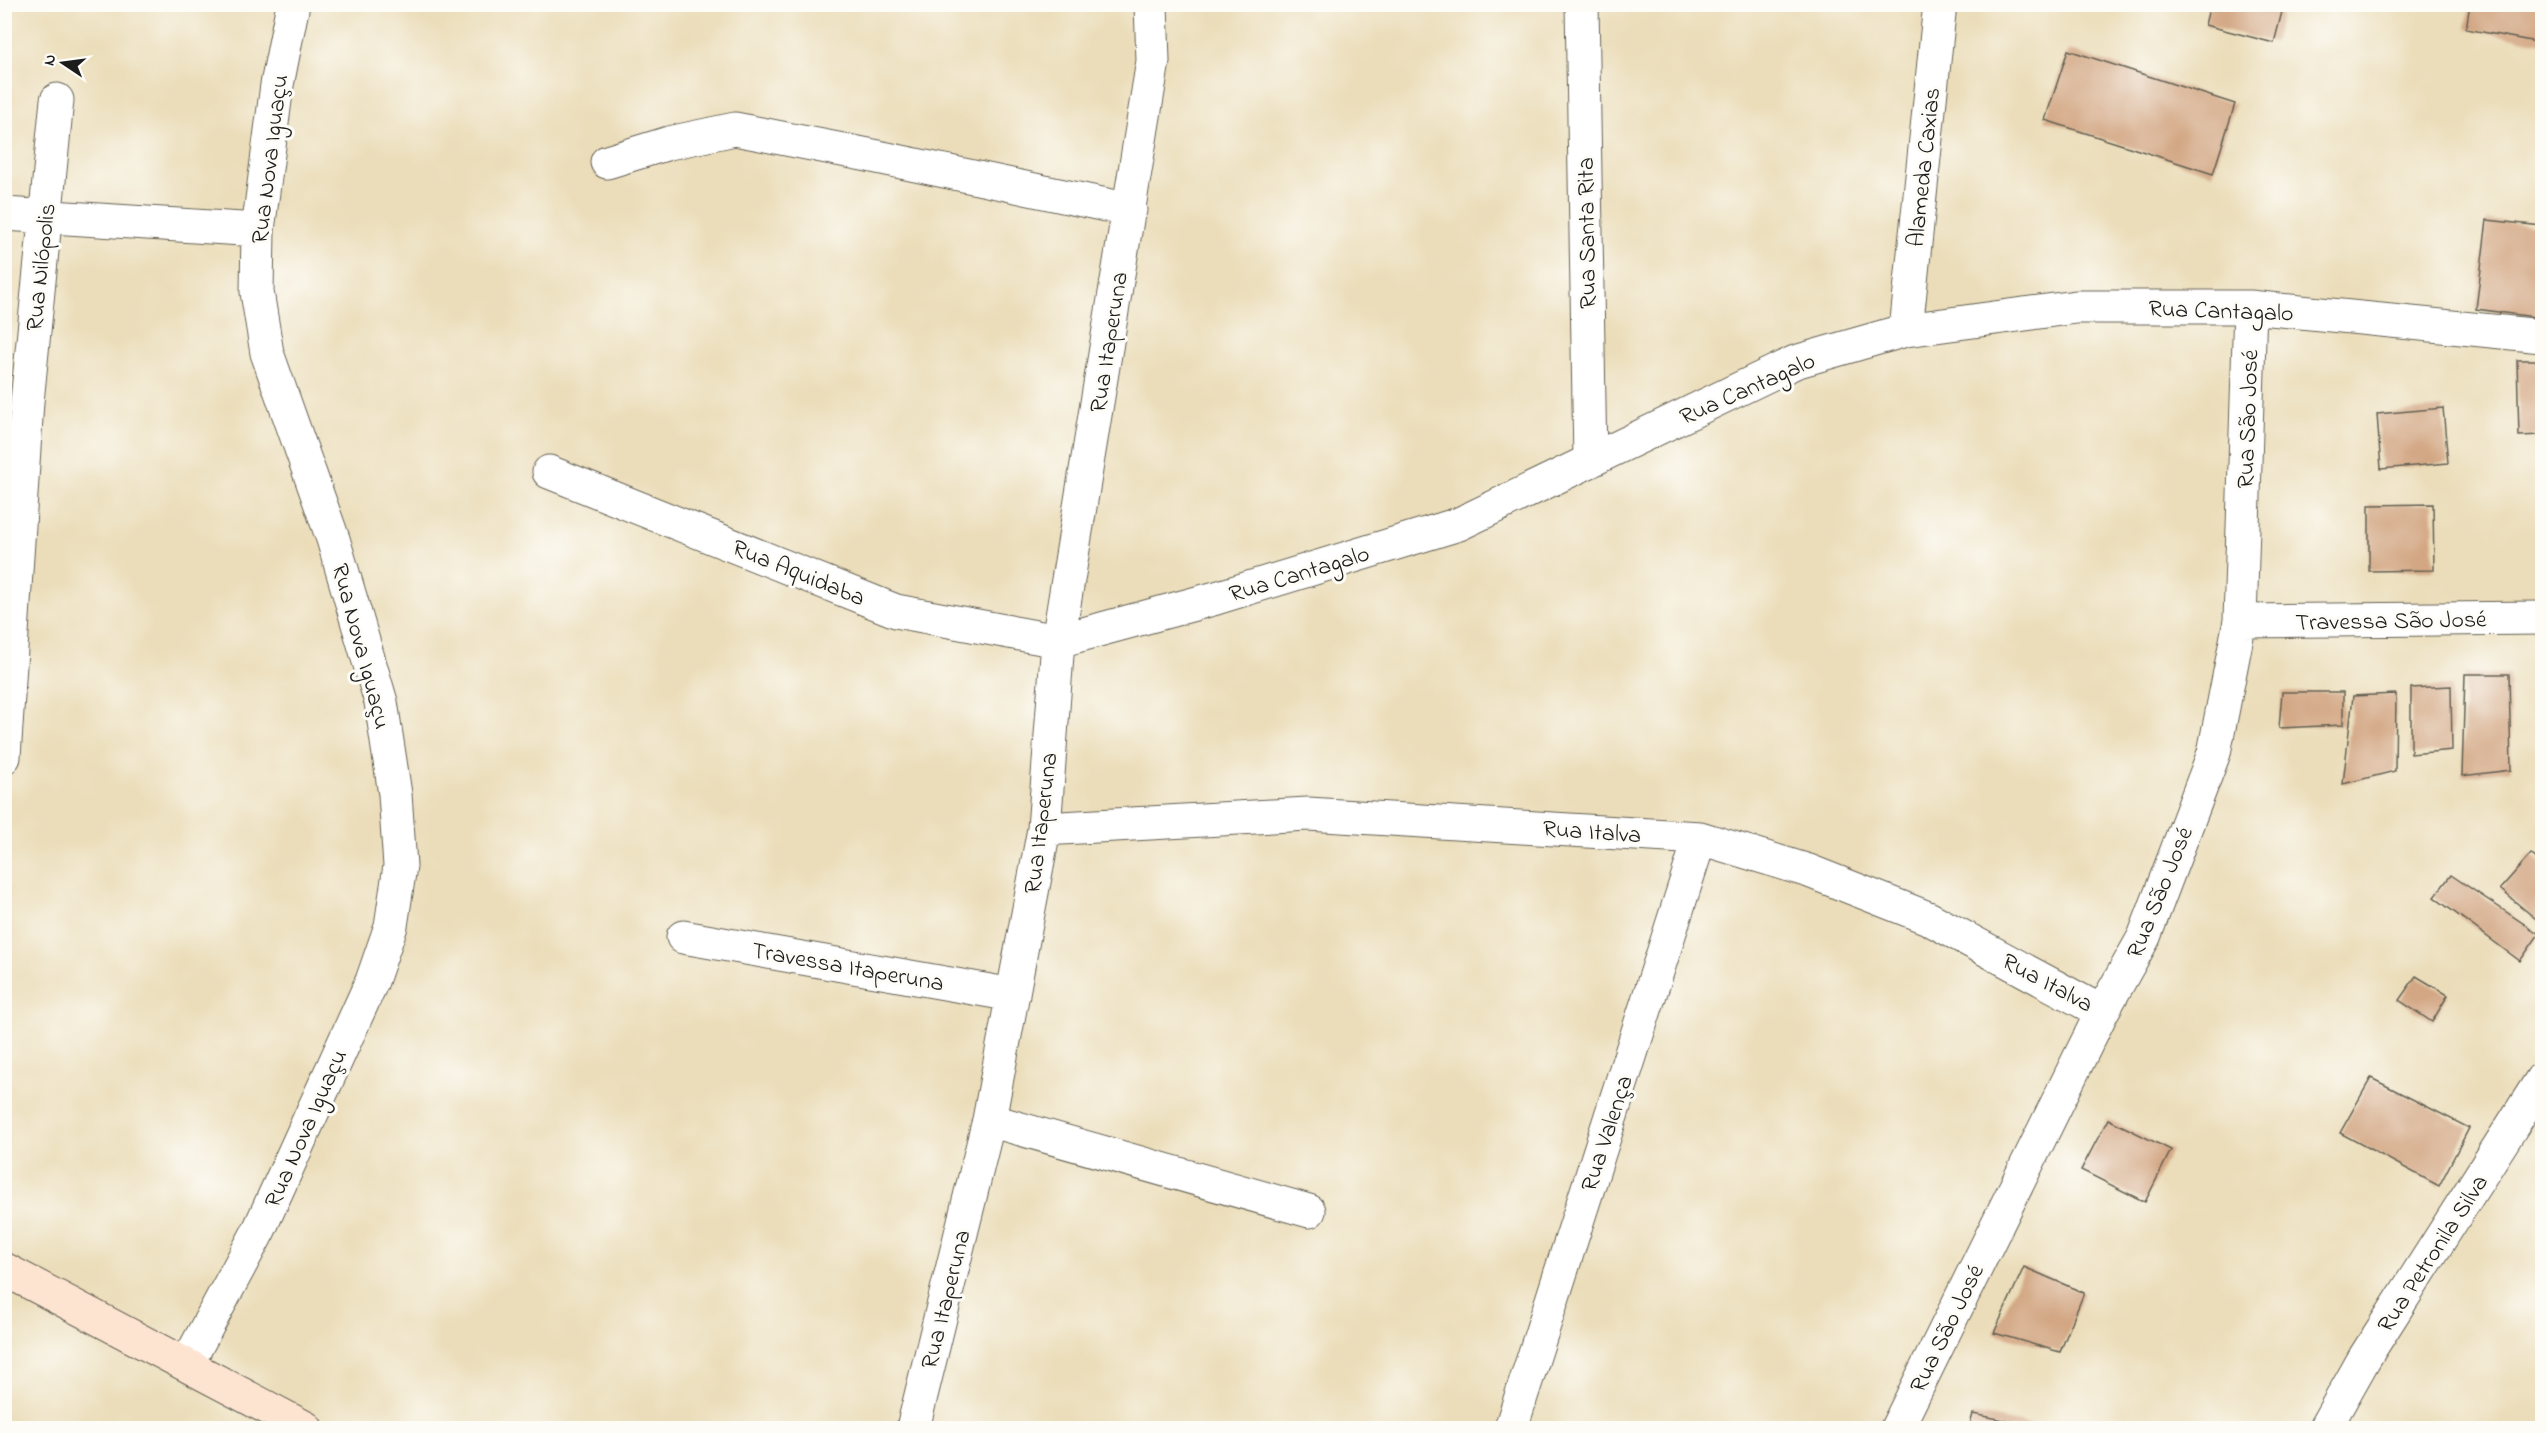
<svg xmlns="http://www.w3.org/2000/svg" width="2547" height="1433" font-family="'Indie Flower',sans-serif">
<rect width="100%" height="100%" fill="#fdfcf7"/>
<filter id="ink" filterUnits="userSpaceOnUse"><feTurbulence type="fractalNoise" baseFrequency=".0167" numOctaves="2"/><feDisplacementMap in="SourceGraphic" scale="12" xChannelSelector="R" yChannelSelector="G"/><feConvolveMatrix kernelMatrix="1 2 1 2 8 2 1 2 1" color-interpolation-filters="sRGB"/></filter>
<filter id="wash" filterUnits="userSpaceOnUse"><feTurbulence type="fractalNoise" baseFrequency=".008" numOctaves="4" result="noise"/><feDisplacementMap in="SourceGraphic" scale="24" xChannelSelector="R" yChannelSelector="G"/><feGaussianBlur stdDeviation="1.35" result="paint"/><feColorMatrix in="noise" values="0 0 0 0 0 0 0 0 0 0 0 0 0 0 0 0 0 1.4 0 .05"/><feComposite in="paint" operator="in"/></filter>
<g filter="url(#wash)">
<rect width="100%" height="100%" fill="#ebddb9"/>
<g id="blocks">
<path fill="#d3a784" d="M 2210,4 L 2284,4 L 2274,43 L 2205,25 Z
M 2470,4 L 2542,4 L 2542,43 L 2466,29 Z
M 2068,50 L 2235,104 L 2213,174 L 2045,120 Z
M 2487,220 L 2542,226 L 2542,260 L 2535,317 L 2476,309 Z
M 2517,360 L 2542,360 L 2542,435 L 2519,436 Z
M 2443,408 L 2448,463 L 2381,469 L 2377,414 Z
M 2433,504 L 2434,570 L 2369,571 L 2369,505 Z
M 2465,674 L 2509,674 L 2511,770 L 2462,776 Z
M 2451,686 L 2452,750 L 2411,754 L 2411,688 Z
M 2282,692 L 2343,692 L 2343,725 L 2279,728 Z
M 2396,694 L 2395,771 L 2343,784 L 2353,696 Z
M 2531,854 L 2542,864 L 2542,924 L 2500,889 Z
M 2451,875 L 2539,934 L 2520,961 L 2434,897 Z
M 2416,976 L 2448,995 L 2432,1022 L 2399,1000 Z
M 2371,1078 L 2469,1128 L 2439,1186 L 2340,1133 Z
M 2108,1119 L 2171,1150 L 2145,1202 L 2081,1170 Z
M 2024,1267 L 2084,1293 L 2060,1352 L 1994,1333 Z
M 1973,1414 L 2035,1426 L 2035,1428 L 1969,1428 Z"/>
</g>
</g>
<g filter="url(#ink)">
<use href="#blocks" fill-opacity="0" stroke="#646053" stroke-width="1.5"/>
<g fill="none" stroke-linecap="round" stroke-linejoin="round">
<defs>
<path id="minor" d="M 1582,4 L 1590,461
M 607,162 L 669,143 L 735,129 L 868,155 L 1130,210
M 4,214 L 258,230
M 1906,330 L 1940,4
M 549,472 L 896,611 L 1058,641 L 1216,598 L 1459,524 L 1795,362 L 1906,330 L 2076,307 L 2250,307 L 2542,336
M 2240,621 L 2542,618
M 4,757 L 27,402 L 57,100
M 1044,829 L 1308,814 L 1700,838 L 1809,871 L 1928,918 L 2102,1012
M 683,937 L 1013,995
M 989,1120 L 1309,1211
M 187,1364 L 259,1230 L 372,981 L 391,926 L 400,866 L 395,794 L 381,702 L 333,539 L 267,353 L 257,292 L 258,230 L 277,85 L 293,4
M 913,1428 L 989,1120 L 1044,829 L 1058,641 L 1153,61 L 1151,4
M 1511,1428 L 1700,838
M 1897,1428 L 2102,1012 L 2144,937 L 2214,753 L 2240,621 L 2250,307
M 2325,1428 L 2365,1357 L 2542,1079"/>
<path id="secondary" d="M 4,1269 L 306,1428"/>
</defs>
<use href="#minor" stroke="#646053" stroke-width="35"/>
<use href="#secondary" stroke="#646053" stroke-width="35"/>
<use href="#minor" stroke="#fff" stroke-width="33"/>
<use href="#secondary" stroke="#fde4d1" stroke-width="33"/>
</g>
</g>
<g text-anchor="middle" stroke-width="6" stroke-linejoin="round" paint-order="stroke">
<g font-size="24" fill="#1c1c1c" stroke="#fdfcf7">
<text transform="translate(269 159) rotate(-83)" y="8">Rua Nova Iguaçu</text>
<text transform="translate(1923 167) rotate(-84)" y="8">Alameda Caxias</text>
<text transform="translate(1586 233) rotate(-91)" y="8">Rua Santa Rita</text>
<text transform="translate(40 267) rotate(-84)" y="8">Rua Nilópolis</text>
<text transform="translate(2221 310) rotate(2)" y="8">Rua Cantagalo</text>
<text transform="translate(1108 342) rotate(-81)" y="8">Rua Itaperuna</text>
<text transform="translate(1747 388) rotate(-24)" y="8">Rua Cantagalo</text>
<text transform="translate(2247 419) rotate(-88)" y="8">Rua São José</text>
<text transform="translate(799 572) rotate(22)" y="8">Rua Aquidaba</text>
<text transform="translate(1299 573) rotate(-17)" y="8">Rua Cantagalo</text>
<text transform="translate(2391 620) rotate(-1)" y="8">Travessa São José</text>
<text transform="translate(362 646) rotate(75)" y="8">Rua Nova Iguaçu</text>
<text transform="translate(1040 823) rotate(-83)" y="8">Rua Itaperuna</text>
<text transform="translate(1592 831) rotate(4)" y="8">Rua Italva</text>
<text transform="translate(2159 892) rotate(-68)" y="8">Rua São José</text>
<text transform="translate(848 966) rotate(10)" y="8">Travessa Itaperuna</text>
<text transform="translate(2048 982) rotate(28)" y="8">Rua Italva</text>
<text transform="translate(305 1128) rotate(-66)" y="8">Rua Nova Iguaçu</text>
<text transform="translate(1606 1133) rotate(-72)" y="8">Rua Valença</text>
<text transform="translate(2432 1253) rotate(-57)" y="8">Rua Petronila Silva</text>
<text transform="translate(945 1299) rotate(-76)" y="8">Rua Itaperuna</text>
<text transform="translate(1946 1328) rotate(-64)" y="8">Rua São José</text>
</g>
</g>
<rect width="2547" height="1433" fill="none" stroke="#fdfcf7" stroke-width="24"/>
<g transform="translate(63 63) rotate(283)" stroke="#fdfcf7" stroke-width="4.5" paint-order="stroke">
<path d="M0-4.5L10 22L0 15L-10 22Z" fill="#1c1c1c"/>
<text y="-9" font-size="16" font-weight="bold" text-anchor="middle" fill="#1c1c1c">N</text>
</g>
</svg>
